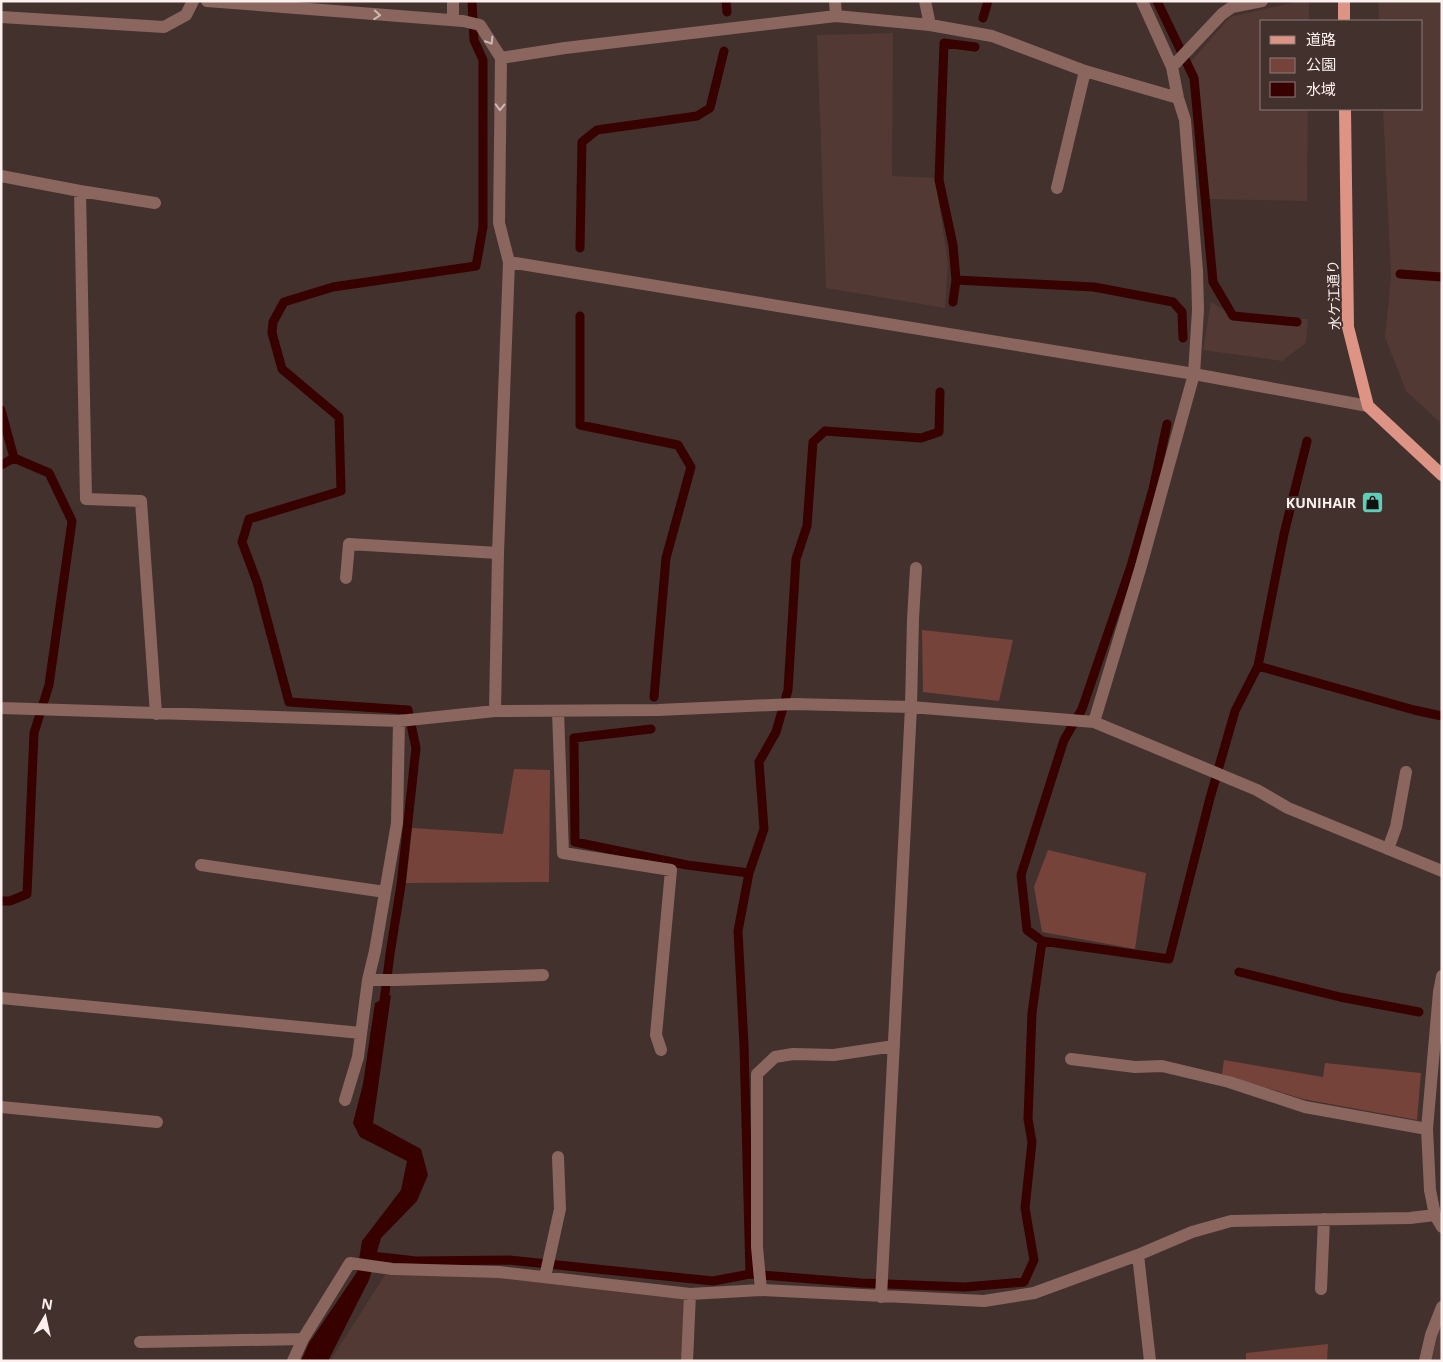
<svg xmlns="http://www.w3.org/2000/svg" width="1443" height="1362" font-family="'Open Sans','Noto Sans JP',sans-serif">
<rect width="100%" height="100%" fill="#43312d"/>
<path fill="#523934" d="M 1299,1 L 1309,1 L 1309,21 L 1262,21 L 1262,109 L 1308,109 L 1307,201 L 1205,199 L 1189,64 L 1230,17 Z
M 1378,1 L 1442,1 L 1442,424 L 1406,391 L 1385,337 L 1391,276 L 1383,109 L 1422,109 L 1422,21 L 1379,21 Z
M 893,33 L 892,176 L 935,178 L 948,263 L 945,308 L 826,288 L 817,35 Z
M 1211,302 L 1235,317 L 1308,319 L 1306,343 L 1282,361 L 1203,350 Z
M 385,1275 L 498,1277 L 684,1299 L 681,1361 L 330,1361 Z
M 1442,1317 L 1442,1361 L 1431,1361 Z"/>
<path fill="#76433a" d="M 922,630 L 1013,640 L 999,701 L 923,692 Z
M 514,769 L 550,770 L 549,882 L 406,883 L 412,828 L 503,834 Z
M 1048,850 L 1146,873 L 1135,949 L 1042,932 L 1034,887 Z
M 1224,1060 L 1323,1077 L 1325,1063 L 1421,1073 L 1417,1120 L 1303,1099 L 1222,1074 Z
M 1328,1344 L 1327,1361 L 1246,1361 L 1246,1353 Z"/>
<path fill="#370100" d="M 391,995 L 373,1123 L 421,1149 L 428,1175 L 417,1201 L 381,1238 L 369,1280 L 328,1361 L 301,1361 L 309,1343 L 357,1272 L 362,1241 L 401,1190 L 407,1161 L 360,1137 L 353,1123 L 363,1084 L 375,1003 Z"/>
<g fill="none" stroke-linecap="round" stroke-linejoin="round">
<path stroke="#370100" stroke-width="9" d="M 726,1 L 727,12
M 1157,1 L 1194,78 L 1213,282 L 1233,316 L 1297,322
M 983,18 L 988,1
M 580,248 L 582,142 L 597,130 L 697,116 L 710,108 L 724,51
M 1400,274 L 1442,277
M 956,280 L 1094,287 L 1173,302 L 1182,312 L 1183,338
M 953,302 L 956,280 L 953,245 L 939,180 L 944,43 L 975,47
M 580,316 L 580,425 L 678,445 L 691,467 L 666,558 L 654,697
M 1,410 L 14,458
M 1167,424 L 1153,489 L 1131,566 L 1082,709 L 1064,740 L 1021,875 L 1027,930 L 1042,941 L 1169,959 L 1210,798 L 1235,711 L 1258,666 L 1284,534 L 1307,441
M 1,465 L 14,458
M 1258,666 L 1414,710 L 1442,716
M 651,729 L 574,738 L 575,842 L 687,865 L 749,873
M 1,901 L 10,901 L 27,894 L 34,733 L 49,685 L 72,521 L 49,473 L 14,458
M 1239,972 L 1340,997 L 1419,1012
M 383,1009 L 390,954 L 401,885 L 416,748 L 408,710 L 289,702 L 257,582 L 242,542 L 249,519 L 341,491 L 339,417 L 282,369 L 272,333 L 273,322 L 284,302 L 333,287 L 476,266 L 483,227 L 483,60 L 474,40 L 472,1
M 372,1256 L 416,1261 L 509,1260 L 713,1281 L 750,1274 L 861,1283 L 965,1287 L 1024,1282 L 1034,1260 L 1025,1208 L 1032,1142 L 1028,1119 L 1032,1013 L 1042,941
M 750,1274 L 744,1045 L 738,931 L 749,873 L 764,829 L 759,762 L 776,732 L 788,690 L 796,559 L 807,526 L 813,442 L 825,431 L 921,438 L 939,432 L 940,392"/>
<path stroke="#8a665f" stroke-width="12" d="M 207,1 L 463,21 L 480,25 L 501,58 L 499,223 L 509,262 L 498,553 L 495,711
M 453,1 L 453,20
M 835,1 L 836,16
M 925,1 L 930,25
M 1142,1 L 1172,67
M 1,17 L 164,27 L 186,15 L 193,1
M 501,58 L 565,48 L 836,16 L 930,25 L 992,36 L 1085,71 L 1178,98
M 1,176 L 80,191 L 155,203
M 1057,188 L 1085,71
M 80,191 L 86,499 L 141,501 L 156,714
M 509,262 L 1194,374 L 1368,406
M 346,578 L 349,544 L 498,553
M 1,708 L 399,721 L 495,711 L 658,710 L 794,704 L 911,707 L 1094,722 L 1257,790 L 1288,808 L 1442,871
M 558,711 L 563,853 L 671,870 L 656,1035 L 661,1050
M 1094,722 L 1141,566 L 1194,374 L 1198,310 L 1197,271 L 1185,120 L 1178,98 L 1172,67 L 1222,14 L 1232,7 L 1262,1
M 1388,849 L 1396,827 L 1406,772
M 201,865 L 385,892
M 1442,976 L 1439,992 L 1427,1129 L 1430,1190 L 1435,1215 L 1442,1227
M 368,980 L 396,980 L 543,975
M 1,998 L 361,1033
M 1071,1059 L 1135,1067 L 1162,1066 L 1229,1082 L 1305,1107 L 1427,1129
M 345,1100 L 358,1057 L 368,980 L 375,951 L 397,823 L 399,721
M 1,1107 L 157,1122
M 1138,1255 L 1150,1361
M 545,1277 L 560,1209 L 558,1157
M 1321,1289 L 1324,1219
M 761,1290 L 757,1247 L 757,1074 L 775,1057 L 793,1054 L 834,1055 L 894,1046
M 881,1297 L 911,707 L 913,619 L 916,568
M 140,1342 L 303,1339
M 293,1361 L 303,1339 L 350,1263 L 392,1269 L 499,1272 L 690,1294 L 761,1290 L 984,1301 L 1034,1293 L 1138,1255 L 1192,1232 L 1231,1221 L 1410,1218 L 1435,1215
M 687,1361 L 690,1294
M 1425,1361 L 1431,1335 L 1442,1307"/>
<path stroke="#dd9485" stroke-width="12" d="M 1344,1 L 1344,21
M 1345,109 L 1348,327 L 1368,406 L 1442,475"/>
</g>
<defs><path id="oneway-chevron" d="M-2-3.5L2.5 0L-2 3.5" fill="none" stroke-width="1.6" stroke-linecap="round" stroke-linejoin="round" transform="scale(1.25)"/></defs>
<g stroke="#ceb9b5">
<use href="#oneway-chevron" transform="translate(377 15) rotate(4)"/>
<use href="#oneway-chevron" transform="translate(490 41) rotate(58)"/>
<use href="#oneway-chevron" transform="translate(500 107) rotate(91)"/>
</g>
<defs>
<symbol id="shop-square" viewBox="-11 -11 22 22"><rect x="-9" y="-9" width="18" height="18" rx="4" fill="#5cceba" stroke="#43312d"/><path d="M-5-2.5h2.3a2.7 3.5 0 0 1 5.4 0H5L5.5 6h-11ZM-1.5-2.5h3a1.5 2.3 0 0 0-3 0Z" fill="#111"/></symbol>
</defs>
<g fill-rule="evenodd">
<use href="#shop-square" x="1360" y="490" width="25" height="25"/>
</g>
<g text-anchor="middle" stroke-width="4" stroke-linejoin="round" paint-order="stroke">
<g font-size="14" fill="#fcf0ee" stroke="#43312d">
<text transform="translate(1334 295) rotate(-92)" y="5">水ケ江通り</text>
</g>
<g font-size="14" font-weight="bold" fill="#fcf0ee" stroke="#43312d" text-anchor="end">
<text x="1356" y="508">KUNIHAIR</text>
</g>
</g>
<rect width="1443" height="1362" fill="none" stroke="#fcf0ee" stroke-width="5"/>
<rect x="1260" y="20" width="162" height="90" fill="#43312d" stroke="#8d7d7a"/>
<rect x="1270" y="36" width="25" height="8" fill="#dd9485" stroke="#8d7d7a"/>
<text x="1306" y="45" font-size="15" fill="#fcf0ee">道路</text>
<rect x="1270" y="58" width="25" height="15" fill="#76433a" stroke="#8d7d7a"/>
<text x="1306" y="70" font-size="15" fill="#fcf0ee">公園</text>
<rect x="1270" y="82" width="25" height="15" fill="#370100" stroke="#8d7d7a"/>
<text x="1306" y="95" font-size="15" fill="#fcf0ee">水域</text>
<g transform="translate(45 1317) rotate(9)" stroke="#43312d" stroke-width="4" paint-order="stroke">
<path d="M0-4L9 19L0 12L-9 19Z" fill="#fcf0ee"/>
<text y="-8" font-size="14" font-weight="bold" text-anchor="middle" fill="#fcf0ee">N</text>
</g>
</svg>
